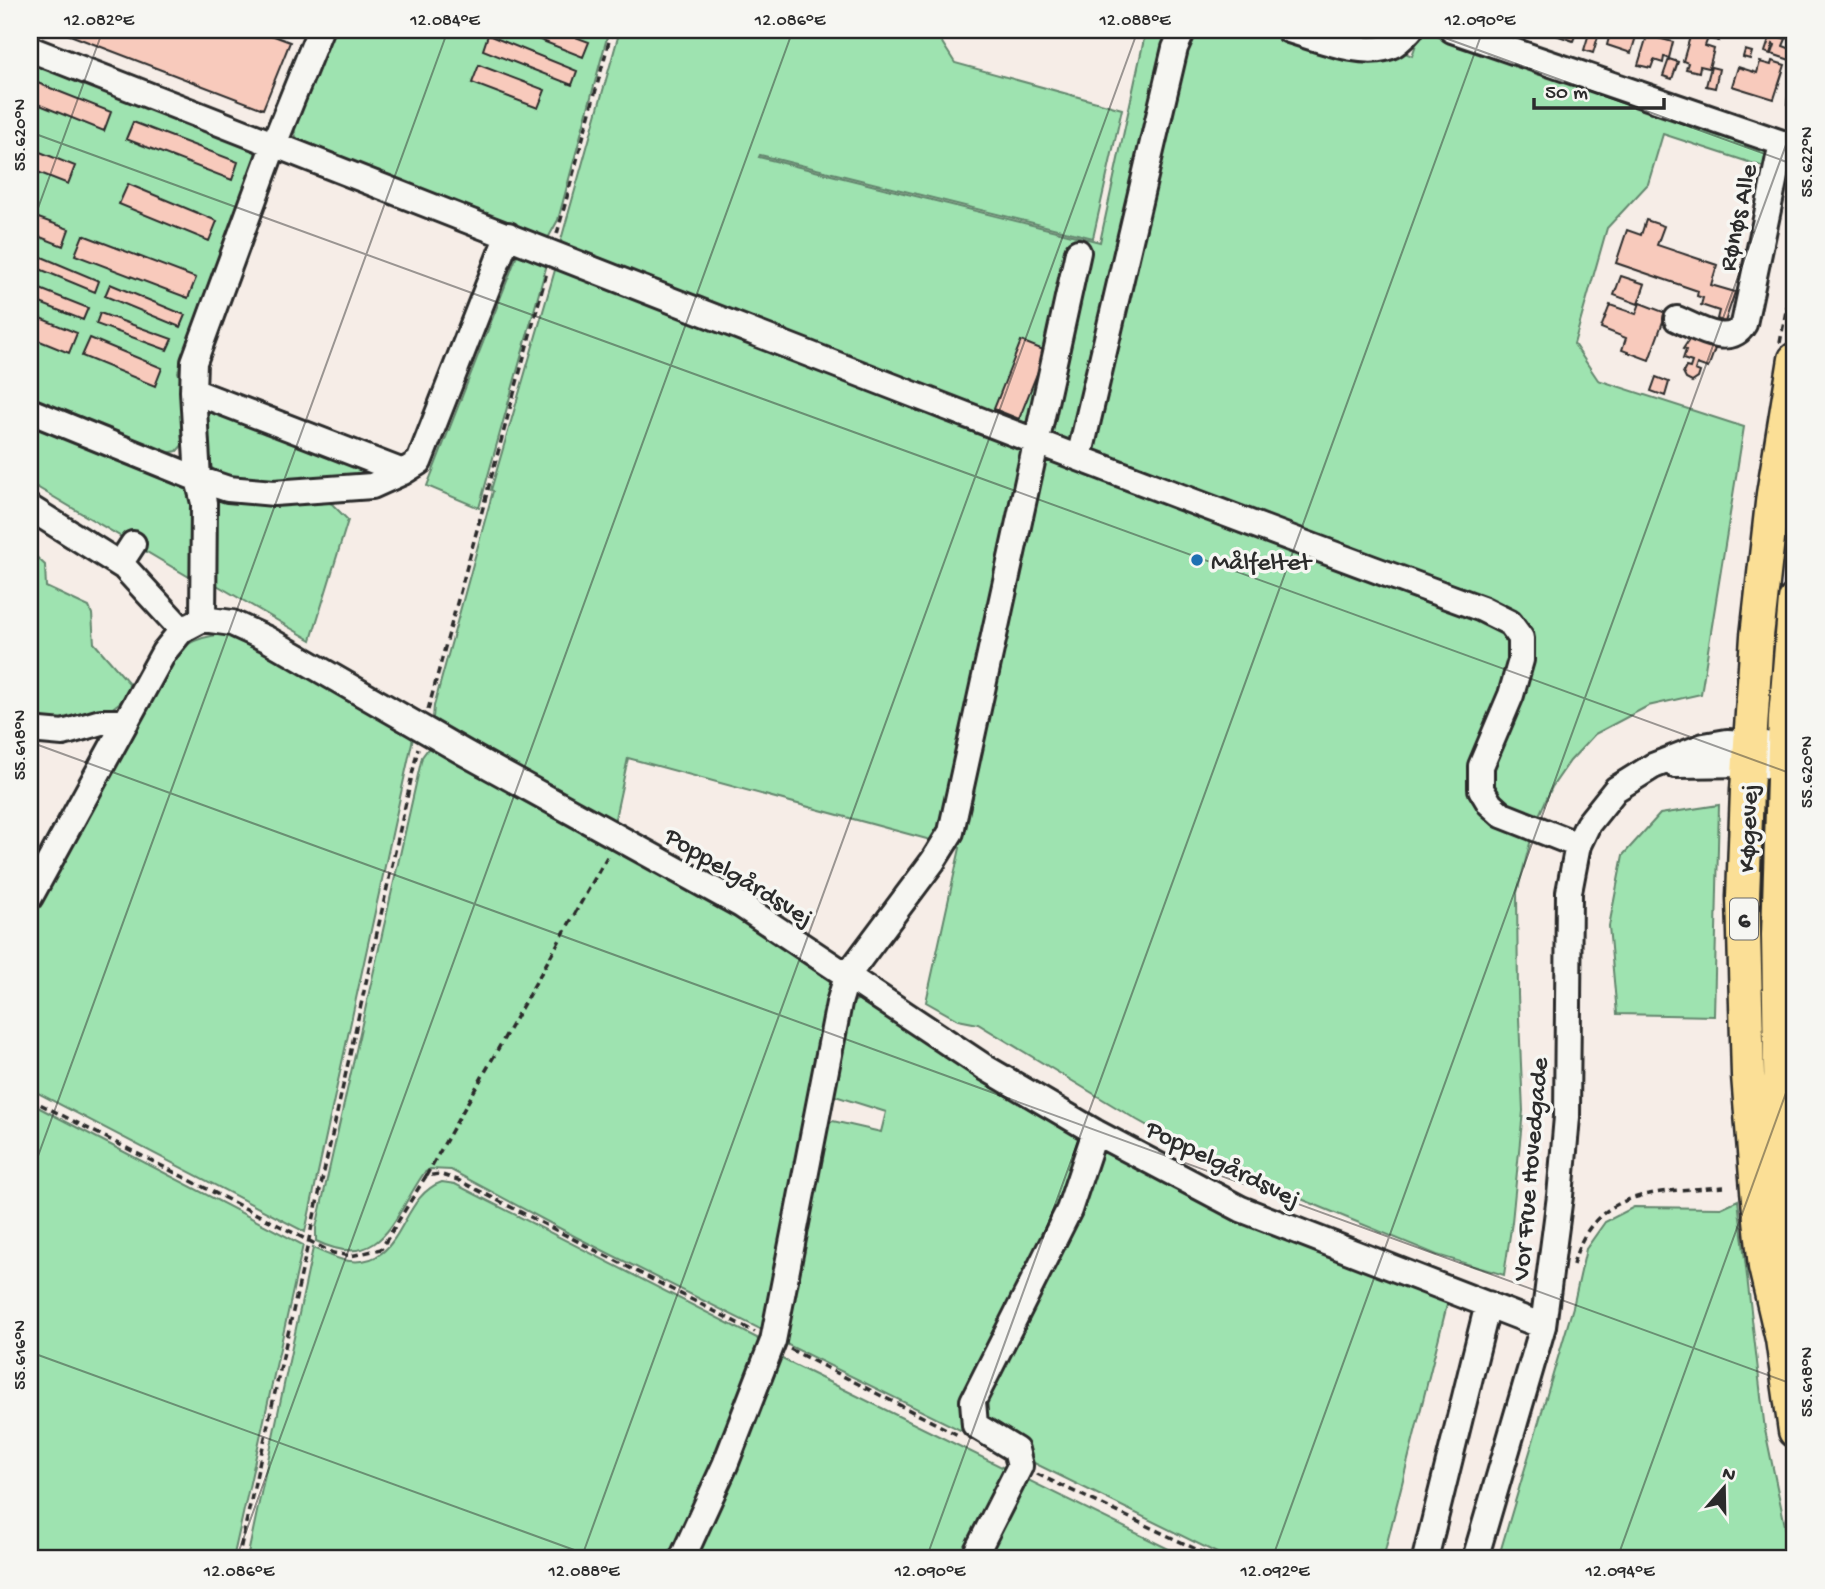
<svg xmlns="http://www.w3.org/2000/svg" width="1825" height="1589" font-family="'Gochi Hand',sans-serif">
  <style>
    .green { fill: #9ee3b0; stroke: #64876e; stroke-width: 2 }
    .building { fill: #f8cabc; stroke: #2b2b2b; stroke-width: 2 }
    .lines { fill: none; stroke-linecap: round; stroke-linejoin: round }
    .minor-casing { stroke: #2b2b2b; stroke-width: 30 }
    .major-casing { stroke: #2b2b2b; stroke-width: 37 }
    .path { stroke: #2b2b2b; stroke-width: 3.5; stroke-dasharray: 7 5; stroke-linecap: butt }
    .minor { stroke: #f6f6f2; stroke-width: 24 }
    .major { stroke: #fbdf96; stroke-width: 32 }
    .ticks { fill: none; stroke: #2b2b2b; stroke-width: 2; stroke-opacity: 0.45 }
    .poi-dot { fill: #1f6fb2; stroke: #f6f6f2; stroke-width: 2.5 }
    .labels { text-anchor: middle; stroke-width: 7; stroke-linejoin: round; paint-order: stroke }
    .shield { fill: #f6f6f2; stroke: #686867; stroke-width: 2 }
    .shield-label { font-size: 24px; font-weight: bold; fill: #2b2b2b }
    .street-label { font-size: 26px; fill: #2b2b2b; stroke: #f6f6f2 }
    .poi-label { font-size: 26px; fill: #2b2b2b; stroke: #f6f6f2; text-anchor: start }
    .neatline { fill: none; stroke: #2b2b2b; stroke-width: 2.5 }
    .ticks-label { font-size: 18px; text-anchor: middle; fill: #2b2b2b }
  </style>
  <rect width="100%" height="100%" fill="#f6ede7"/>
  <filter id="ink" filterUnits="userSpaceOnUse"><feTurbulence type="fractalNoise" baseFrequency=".0143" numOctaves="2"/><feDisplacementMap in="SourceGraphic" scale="14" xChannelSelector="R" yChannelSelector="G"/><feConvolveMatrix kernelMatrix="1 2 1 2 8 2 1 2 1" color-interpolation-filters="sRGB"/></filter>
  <g filter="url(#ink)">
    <path class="green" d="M331,30H609L558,220L547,240L301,143L296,137L293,125Z
      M620,30H934L955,63L1122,109L1093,238L760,155L759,157L1100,242L1146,30H1397L1386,38L1405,53L1412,56L1421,30L1768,143L1770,169L1663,134L1648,184L1607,228L1574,344L1598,380L1744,427L1701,694L1648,706L1595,734L1570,761L1552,787L1535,824L1517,893L1518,995L1523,1111L1512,1222L1504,1275L1437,1255L1216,1164L1137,1120L978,1024L958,1020L926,1002L960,848L628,758L614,823L433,718L434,706L493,491L491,490L562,246L561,240Z
      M30,58L254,148L258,162L257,168L180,366L178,372L186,395L185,442L177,451L167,453L30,399Z
      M521,245L549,257L479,508L427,486Z
      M206,406L374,468L370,475C330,479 234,497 207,463Z
      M30,415L190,486L197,548L196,581L30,483Z
      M214,496L319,498L332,504L348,520L311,640L215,584Z
      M30,551L45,565L46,587L89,607L92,614L94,643L129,683L128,696L101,717L79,727L30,724Z
      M223,634L252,638L410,732L413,738L305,1232L30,1089V916L163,669C182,645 192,638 223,634Z
      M430,746L770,931L825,969L830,980L831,1000L766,1326L760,1329L576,1237L451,1170L430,1169L424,1173C393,1218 382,1273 316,1241V1228L422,757Z
      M1719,805L1714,1016L1617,1014L1609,926L1623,855L1660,814Z
      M862,998L1080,1133L1075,1176L968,1434L788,1345L784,1340L827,1124L833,1121L881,1132L886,1112L835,1096L831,1087L850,1003Z
      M30,1103L303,1245L233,1559H30Z
      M1100,1146L1449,1297L1383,1559H1229L1032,1462L1021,1442L986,1420L983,1404Z
      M442,1182L455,1184L757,1338L761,1348L671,1559H247L313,1248C322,1252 333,1257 343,1260C405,1273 397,1197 442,1182Z
      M1738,1200L1765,1430L1792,1559H1498L1573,1307L1586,1249L1605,1222L1634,1207L1721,1208Z
      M774,1355L1189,1559H691Z"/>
    <path class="building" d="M57,30H258L290,42L263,109Z
      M515,30H557L589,42L583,57Z
      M1557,30H1585L1584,35L1575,36L1573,41L1556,35Z
      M1590,30H1600L1593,53L1584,50Z
      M1611,30H1638L1631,53L1607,45Z
      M1642,30H1661L1658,38L1673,42L1669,58L1664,57L1663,63L1654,60L1651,68L1638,65L1647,36L1641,34Z
      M1692,30H1722L1719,41L1708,38L1705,46L1714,49L1709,68L1700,66L1699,72L1686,69L1688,63L1683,61Z
      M1771,34L1786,39L1783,46L1794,50L1790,60L1772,54L1775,45L1773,44L1770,54L1765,52Z
      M488,35L577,71L572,85L483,50Z
      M1745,50L1752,52L1750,59L1743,57Z
      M1669,59L1678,62L1672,79L1663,76Z
      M1772,61L1785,65L1774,99L1732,86L1738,67L1757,73L1760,62L1771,65Z
      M479,65L545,90L538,108L472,83Z
      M1711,67L1719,69L1715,88L1706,86Z
      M1791,74L1795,75V106L1787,104Z
      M30,80L111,112L104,131L30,101Z
      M133,122L238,162L232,180L126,139Z
      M30,148L75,166L68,184L30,169Z
      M128,184L217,221L209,241L119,204Z
      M30,215L69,229L63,246L30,233Z
      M1646,220L1664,226L1657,245L1717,265L1711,285L1735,292L1725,322L1717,319L1719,311L1701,305L1703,298L1697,296L1698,291L1616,263L1627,230L1641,235Z
      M83,235L196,278L188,298L75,255Z
      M30,252L99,281L95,292L30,265Z
      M1621,276L1645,284L1638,304L1614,295Z
      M110,284L185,315L180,327L105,296Z
      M30,285L88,308L83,320L30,299Z
      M1640,303L1666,313L1649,360L1622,350L1626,338L1601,328L1610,305L1636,314Z
      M100,313L172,339L167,350L96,324Z
      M30,314L77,333L69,353L30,337Z
      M1691,337L1716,346L1708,368L1697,364L1695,370L1700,372L1698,378L1692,382L1686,379L1683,373L1686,367L1690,368L1692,362L1683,359L1686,350L1683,349Z
      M90,338L162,368L155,386L82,356Z
      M1021,341L1046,351L1019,419L994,409Z
      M1656,377L1669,382L1665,396L1651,391Z"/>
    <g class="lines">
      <defs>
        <path id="minor" d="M1289,30C1316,38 1367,59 1393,45C1400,41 1405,35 1410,30
          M1452,30L1782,143L1744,324C1730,349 1696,327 1677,319
          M30,49C513,237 995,431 1482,609L1510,623L1521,638V660L1511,695L1481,766V789L1490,804L1502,815L1578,845
          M193,391L403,472L419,462L508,235
          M30,411L198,479L228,489L274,493L372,486L403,472
          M1079,458L1175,48L1183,30
          M30,508L124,567L182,630
          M120,564L133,544
          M203,619L204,503L198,479L193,391L194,362L274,144L320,30
          M30,730L63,733L101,722H126
          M1675,765L1748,764L1795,768
          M30,897L164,652L182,630L203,619L232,623L267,639L465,753L741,905L986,1068L1095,1132L1241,1209L1543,1326
          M682,1559L725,1465L773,1341L839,1003L847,976L933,861L951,832L1078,252
          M973,1559L1020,1466L1016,1450L975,1425L973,1401L1069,1210L1095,1132
          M1425,1559L1488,1304
          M1475,1559L1543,1326L1560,1196L1567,1117L1569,892L1578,845L1588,824L1616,789L1653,766L1704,746L1727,742L1795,746"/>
        <path id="major" d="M1795,359L1773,494L1757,636L1747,790L1743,897L1748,1075L1757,1190L1765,1267L1782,1339L1795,1431
          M1784,1306L1787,1267L1782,1188L1778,935L1785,717L1795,600"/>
      </defs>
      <use href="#minor" class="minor-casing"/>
      <use href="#major" class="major-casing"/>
      <path class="path" d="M557,234L612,30
        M1780,343L1795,263
        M428,710L547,272
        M30,1099L333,1253L351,1256L381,1249L426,1176L439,1174L458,1180L755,1332
        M426,1176L608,855
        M1573,1265C1593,1187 1658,1192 1724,1187
        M790,1349L958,1435
        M1037,1474L1217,1559
        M238,1559L418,748"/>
      <use href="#minor" class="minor"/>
      <use href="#major" class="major"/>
    </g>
  </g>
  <path class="ticks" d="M1423,30L1795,165M30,132L1795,775M30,230L103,30M30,742L1795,1385M30,1178L448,30M30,1352L599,1559M236,1559L793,30M581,1559L1138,30M926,1559L1483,30M1272,1559L1795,120M1617,1559L1795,1068"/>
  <circle class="poi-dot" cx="1197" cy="560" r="7"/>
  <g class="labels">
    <rect class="shield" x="1730" y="898.5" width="28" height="41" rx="5"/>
    <g class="shield-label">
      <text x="1744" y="927">6</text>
    </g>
    <g class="street-label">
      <text transform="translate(1736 217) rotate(-78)" y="9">Rønøs Alle</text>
      <text transform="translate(1746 828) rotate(-88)" y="9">Køgevej</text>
      <text transform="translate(740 875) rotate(31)" y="9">Poppelgårdsvej</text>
      <text transform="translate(1224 1162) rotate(26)" y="9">Poppelgårdsvej</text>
      <text transform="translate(1528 1169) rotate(-85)" y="9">Vor Frue Hovedgade</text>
    </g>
    <g class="poi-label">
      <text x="1211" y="569">Målfeltet</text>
    </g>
  </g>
  <rect width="1825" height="1589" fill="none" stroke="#f6f6f2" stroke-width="77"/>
  <g transform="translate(1724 1488) rotate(20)" stroke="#f6f6f2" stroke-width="5" paint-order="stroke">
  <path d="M0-5L12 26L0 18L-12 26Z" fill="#2b2b2b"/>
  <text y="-10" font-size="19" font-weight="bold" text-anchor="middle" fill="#2b2b2b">N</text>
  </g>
  <path d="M1534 98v10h130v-10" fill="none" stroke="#2b2b2b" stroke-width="3.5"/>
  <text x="1545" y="98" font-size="21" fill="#2b2b2b" stroke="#f6f6f2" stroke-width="5" paint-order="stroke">50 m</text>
  <rect x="38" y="38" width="1748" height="1512" class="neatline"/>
  <g class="ticks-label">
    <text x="99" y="25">12.082°E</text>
    <text x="445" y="25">12.084°E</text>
    <text x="790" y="25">12.086°E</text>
    <text x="1135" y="25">12.088°E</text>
    <text x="1480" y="25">12.090°E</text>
    <text transform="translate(19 135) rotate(-90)" y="6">55.620°N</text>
    <text transform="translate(1806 162) rotate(-90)" y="6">55.622°N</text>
    <text transform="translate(19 745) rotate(-90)" y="6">55.618°N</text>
    <text transform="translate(1806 772) rotate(-90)" y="6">55.620°N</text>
    <text transform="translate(19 1355) rotate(-90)" y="6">55.616°N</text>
    <text transform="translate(1806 1382) rotate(-90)" y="6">55.618°N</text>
    <text x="239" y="1576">12.086°E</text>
    <text x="584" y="1576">12.088°E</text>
    <text x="930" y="1576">12.090°E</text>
    <text x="1275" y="1576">12.092°E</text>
    <text x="1620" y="1576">12.094°E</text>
  </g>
</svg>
